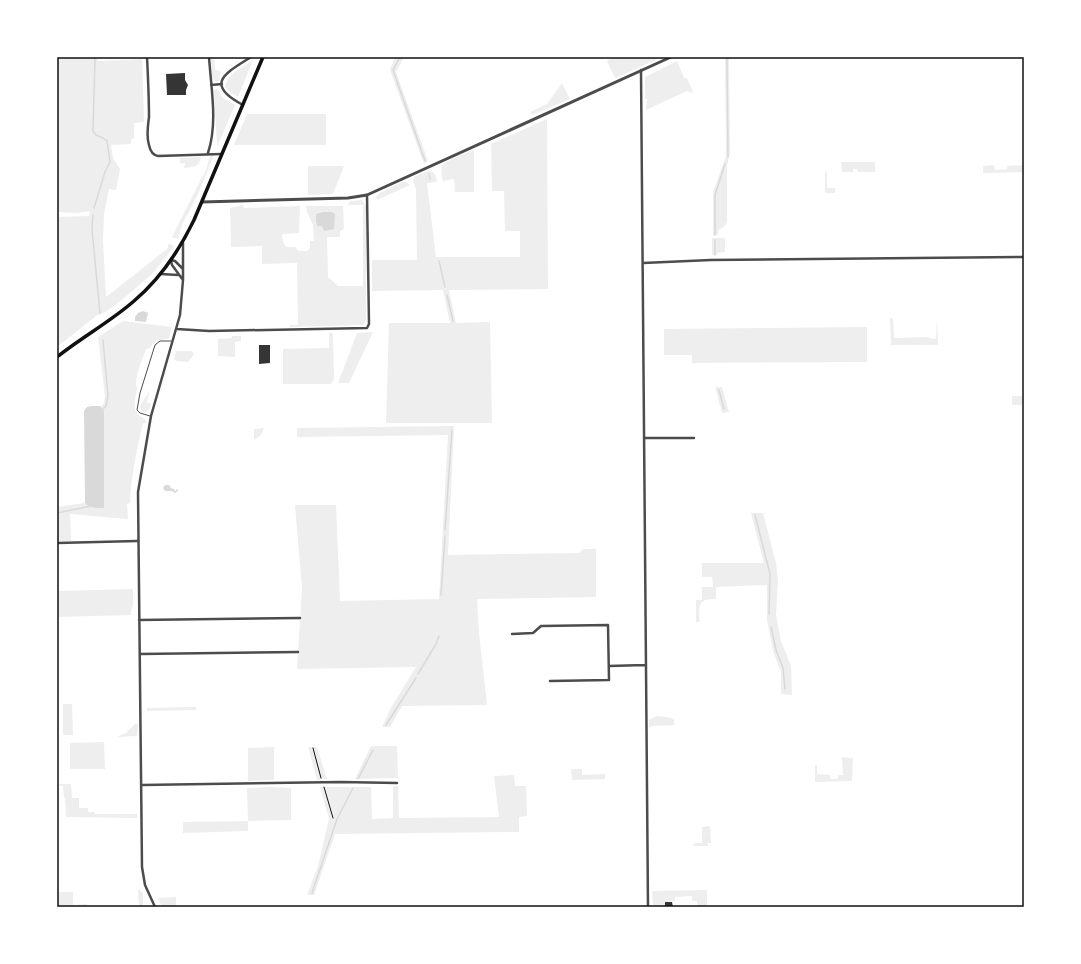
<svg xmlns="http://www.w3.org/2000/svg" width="1081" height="964" font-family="'Roboto Serif',serif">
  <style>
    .green { fill: #eee }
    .water { fill: #d9d9d9 }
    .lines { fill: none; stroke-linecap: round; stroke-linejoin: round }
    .stream { stroke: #d9d9d9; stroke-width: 1.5 }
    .building { fill: #353535 }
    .path { stroke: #111; stroke-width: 1 }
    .service { stroke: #4c4c4c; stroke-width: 1 }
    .minor { stroke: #4c4c4c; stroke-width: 2.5 }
    .tertiary { stroke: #4c4c4c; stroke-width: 3 }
    .secondary { stroke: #111; stroke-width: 3.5 }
    .neatline { fill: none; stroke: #111; stroke-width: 1.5 }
  </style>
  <rect width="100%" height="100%" fill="#fff"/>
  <path class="green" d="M57,57H98V61L142,59L144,122L134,123V138L131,139V144L111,145L113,158L120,169L116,190L109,189L104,215L103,240L106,297L167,249L169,243L174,246L167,256L152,274L123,299L107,311L96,316L57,347V217L89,216L90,211L76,213L57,212Z
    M211,57H214L215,70L221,71L219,81L216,82L212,78Z
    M395,57H404L396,72L428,161L424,164L390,70Z
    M613,57H662L616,78L614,76L607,61Z
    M725,57H729L730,152L727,166V222L724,227L718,230V235H713V192L726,156Z
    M253,60L238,97L229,91L225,87C228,73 242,68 253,60Z
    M677,61L684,78H687L693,93L687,91L646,110L647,99H645V77Z
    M562,83L570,99L532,115L530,112L547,104Z
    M217,89L223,98L235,105L217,147L214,90Z
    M247,114H326V145H234Z
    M547,119L548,289L449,290L456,323L490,322L492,423H386L389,323H450L443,290L372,291V260H417L416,189L413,181L414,177C425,172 435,165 437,182L427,183L436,257H520V231H505L504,191H492L491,144Z
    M474,150V192H455L454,179L443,181C442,177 441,171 442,167C443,161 467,153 474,150Z
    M212,155L213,157L199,192L182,225L178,239L172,237L202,177C207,173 207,163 210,157Z
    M201,157C200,167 193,167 184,168L185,163H180V158Z
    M841,162H875V172H858L857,169H853V172H842Z
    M994,165L995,170L1007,169V166L1024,165V172L983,173V166Z
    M308,166H344L333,194L308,195Z
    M825,172H827V188H835V193H825Z
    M402,182H406L410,185L377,200L376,197L380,193Z
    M362,200L366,206V319L364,325L290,327V325H298L297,263L262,264V246L231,247L230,208L243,205L244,208L300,206L299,233L282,234L283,242L286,247H296L297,250L300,251H307L310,248V241H314L313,225L307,212L306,206H343L344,229L340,231V237H327L328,277L338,286H363V205H348L350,201Z
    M712,238H725V252L717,253V255H712Z
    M890,318H893L894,338L929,337V338L936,339L937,318L938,345H891Z
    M123,321L172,327L169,338C161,341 155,339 150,348L146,349C143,358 133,380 137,388C135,402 130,412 145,419L147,423H143C137,449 131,476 130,503L127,504L128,519L70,514L71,541H57V507L85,503C91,508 97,507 104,506V411L100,406L103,405L105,397L98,337Z
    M867,327V362L692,363V355H664V329Z
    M373,332L349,383H338L357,333Z
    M329,333H333L334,380L331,384H283V349L329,348Z
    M232,336H241V341L235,342V357L218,356V339L232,338Z
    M176,351H192L194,354L188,362L177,361L174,359Z
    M715,387H722L729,412L722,413Z
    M150,390L147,402L151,404L149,410L144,413L141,410L140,406Z
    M1012,396H1024V405H1012Z
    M454,426L448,555L579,553L583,549H596V597L477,599L479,633L487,705L402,706L390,727H382L392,706L416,667L297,669L302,589L295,505H336L340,601L439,599L448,435L297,437V428Z
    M264,428L261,435L254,440V429Z
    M751,513H763L776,563L778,581L776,615L781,641L791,666L792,695L781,694V672L773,651L767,620V585L716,587V599C713,599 708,599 705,600C697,603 699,615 700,622H696V600H702V587H713L712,577H702V563H764Z
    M133,589V606L131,610V615L57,617V591Z
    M63,704H72L73,735H63Z
    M196,707V710L147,711V708Z
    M657,716L667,717L674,719V725L654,726L649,727V720Z
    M136,723L138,725L137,736L116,737L126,733Z
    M104,742L105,769H70V743Z
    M371,746H397L398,778L355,779Z
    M274,747V780L248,781V748Z
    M308,747H317L326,777L329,779L317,780Z
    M842,757L853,758L852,781L815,782V765H817V774L830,775V779H838V775H843Z
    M571,769H582V775L605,774V779L572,780Z
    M514,775L515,786H526L527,816L519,817V832L335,834L314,895H307L318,866L329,819L320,787H371L372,819L393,818V786H398L399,818L499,817L494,776Z
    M57,784H71L72,798H79V808H88V812H95V814H137V818L66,817L65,798H64L63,786H57Z
    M269,787L291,788V820L248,821V831L183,833V822L248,821L247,788Z
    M710,826L711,843H708V846H692L695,843H702V827Z
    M138,890H140L143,894V907H139Z
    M707,890V907H698L697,901H692V896L675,897V901L665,902V907H653L652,891Z
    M57,892H73V905L87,904V907H57Z
    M176,897V907H162L158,898Z"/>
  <path class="water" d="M323,212H332L335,214L334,229L324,231L322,226H319L318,227L316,222V214Z
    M143,311L148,313L146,322L135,321V317L138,313Z
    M92,406H100L104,411V508C97,508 90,508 85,503L84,411L87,407Z
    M165,485H169L171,488L174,489L175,491L178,489V491L175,493L172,491H165L163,488Z"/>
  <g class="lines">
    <path class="stream" d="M400,57L393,70L425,161
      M727,57L728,157
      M429,174L430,179
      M94,208L105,172L110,162L107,141L103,138L96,135L93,131L95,57
      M93,215L92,229L100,313
      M715,235V195L725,164
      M715,255V240
      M439,261L445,287
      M447,295L453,321
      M719,390L724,409
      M103,409L106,406L108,396L103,340
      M57,513L91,506
      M755,515L770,574L769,614
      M445,530L452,430
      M441,595L445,536
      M771,627L776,650L783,668L785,689
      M418,674L436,644L439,636
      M386,725L416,678
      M358,779L373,750
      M312,893L337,819L353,788"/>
  </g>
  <path class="building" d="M185,73V80L188,85L186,90V95H167L166,74Z
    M259,345H270V363L259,364Z
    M665,902H672L673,907H665Z"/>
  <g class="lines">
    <path class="path" d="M313,748L321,778
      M324,787L333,818"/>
    <path class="service" d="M150,416L140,413L137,410L140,393L155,345L160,341H171"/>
    <path class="minor" d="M147,57C148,77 149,97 149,117C148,125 146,136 149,145C150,150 152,155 158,156L222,154
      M641,70L648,907
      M211,85L222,84
      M243,105C203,84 226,73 251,57
      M208,153C218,123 211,88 209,57
      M171,260L175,261L183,269
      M171,261L172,265L183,280
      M643,263L711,260L1024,257
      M161,274L178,275
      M177,329L209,331L367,328L369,324L367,195
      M644,438H694
      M57,543L137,541
      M139,620L300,618
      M512,634L533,633L541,626L608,625L609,680L550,681
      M140,654L298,652
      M609,666L645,665
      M142,785L341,782L397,783
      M155,907L145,885L142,867L138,492L151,416L180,315L183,280V243"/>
    <path class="tertiary" d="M202,202L348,198L367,195L671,57"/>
    <path class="secondary" d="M57,357C82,337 110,322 134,301C160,279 179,251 194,220L263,57"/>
  </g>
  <rect width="1081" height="964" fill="none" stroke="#ffffff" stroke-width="116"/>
  <rect x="58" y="58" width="965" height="848" class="neatline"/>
</svg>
